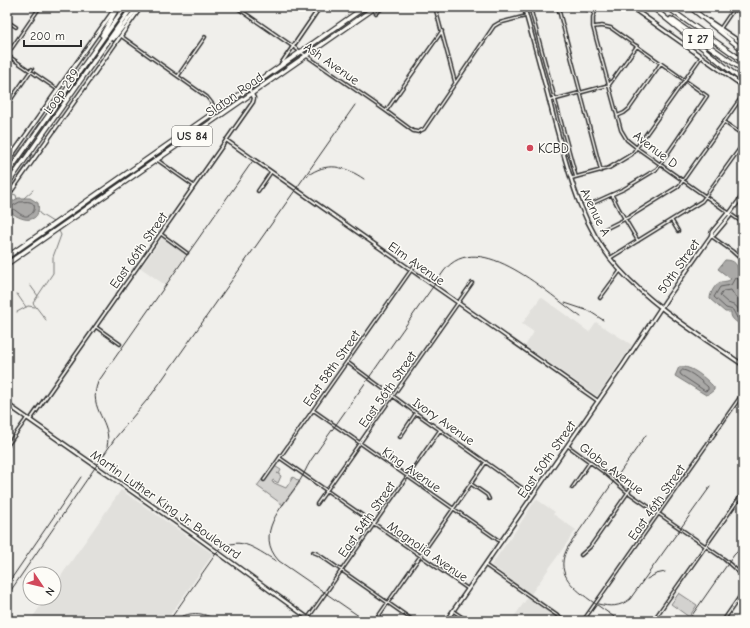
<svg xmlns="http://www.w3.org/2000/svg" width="750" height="628" font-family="'Comic Neue',sans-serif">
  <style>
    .built { fill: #e1e0dc }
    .green { fill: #d3d2cf; stroke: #7f7e7d }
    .water { fill: #aaa9a7; stroke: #777775 }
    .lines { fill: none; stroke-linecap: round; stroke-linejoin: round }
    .shore { stroke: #5e5d5d; stroke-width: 1 }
    .stream { stroke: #777775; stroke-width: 1 }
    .minor-casing { stroke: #2b2b2b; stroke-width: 4.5 }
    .tertiary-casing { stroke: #2b2b2b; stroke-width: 5 }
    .secondary-casing { stroke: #2b2b2b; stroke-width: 5.5 }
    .trunk-casing { stroke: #2b2b2b; stroke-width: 6 }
    .motorway-casing { stroke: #2b2b2b; stroke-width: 6 }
    .minor { stroke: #fdfcf7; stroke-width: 1.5 }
    .tertiary { stroke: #fdfcf7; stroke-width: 2 }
    .secondary { stroke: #fdfcf7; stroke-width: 2.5 }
    .trunk { stroke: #fdfcf7; stroke-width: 3.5 }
    .motorway { stroke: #fdfcf7; stroke-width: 3.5 }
    .rail { stroke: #2b2b2b; stroke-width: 1 }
    .poi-dot { fill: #d1495b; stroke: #fdfcf7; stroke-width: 1.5 }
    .labels { text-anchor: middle; stroke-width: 3; stroke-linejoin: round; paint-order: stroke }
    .shield { fill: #fdfcf7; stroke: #6a6a68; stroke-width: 1 }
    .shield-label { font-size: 12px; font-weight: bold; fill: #2b2b2b }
    .street-label { font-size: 13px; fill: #2b2b2b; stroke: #fdfcf7 }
    .poi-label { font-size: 13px; fill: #2b2b2b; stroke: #fdfcf7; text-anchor: start }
  </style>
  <rect width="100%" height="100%" fill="#f0efeb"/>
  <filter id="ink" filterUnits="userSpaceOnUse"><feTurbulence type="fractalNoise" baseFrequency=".025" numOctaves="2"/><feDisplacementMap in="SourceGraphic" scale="8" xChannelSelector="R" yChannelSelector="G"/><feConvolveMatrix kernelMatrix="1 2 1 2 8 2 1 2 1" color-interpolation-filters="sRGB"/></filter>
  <g filter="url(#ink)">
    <path class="built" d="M162,238L186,255L165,285L141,268Z
      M541,297L589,332L596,322L632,345L597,396L525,346L534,332L522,324Z
      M121,490L213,554L166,621H30L46,598H54V586Z
      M536,499L555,512L553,514L576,530L531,594L491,565L514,533Z
      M528,597L553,615L549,621H511Z"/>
    <path class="green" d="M273,465L281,470L279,474L277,473L281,476L278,483L273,480L272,482L286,488L293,477L300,482L283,505L257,486Z
      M679,593L697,605L689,617L671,604Z"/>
    <path class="water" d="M18,198H30L38,203C42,227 17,221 7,208L10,203Z
      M725,260C736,260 736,265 740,272L739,274L743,277V286L741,290L743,294V327C738,322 730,320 731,312H725L710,299C710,293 715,284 721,282C725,281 727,282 731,279L718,269Z
      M679,367C692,365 706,379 714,387V390L709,394L706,395L675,376Z"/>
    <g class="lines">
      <path class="shore" d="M20,202C23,202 27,201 30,202C38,204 34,215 27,216C22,217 17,211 13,209V206Z
        M743,280L735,278L731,285L720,287L714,297L726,308L733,310L737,318L743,322
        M743,300L736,298L731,290L723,291L720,296L728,303L736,306L743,316
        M683,370C692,372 701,381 708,387V390L705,391L681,375L680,373Z"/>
      <path class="stream" d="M7,163L9,165L7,168
        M9,165L22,147
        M7,180L28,150
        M9,190L33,155
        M12,194L16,195L17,199
        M24,198L33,190
        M38,211L40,214L53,222
        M30,285L38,296
        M17,294L26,307
        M17,312L28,306L35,307
        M46,320L33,303L53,273V257L61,235L59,231"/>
      <defs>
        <path id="minor" d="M236,7L386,111L413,131L418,132L424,129L494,26L499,23L526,16
          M435,7L455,82
          M530,7L576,177
          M558,7L601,171
          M580,7L594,12
          M597,7L593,17V27L621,130L627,140L637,148L743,223
          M732,7L743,14
          M373,9L376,13L384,7
          M7,21L16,27
          M720,29L735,7
          M121,36L207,97L217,110
          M7,55L58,90
          M7,55L40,7
          M178,76L205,37
          M7,94L12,98
          M549,101L609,85L637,46
          M7,105L32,69
          M386,111L442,31
          M617,116L624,113L629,109L661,63
          M724,122L743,135
          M153,157L194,186
          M572,178L609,168L632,154L701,57
          M258,191L271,172
          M612,195L619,209L638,241
          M591,204L624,189L657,169L707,96L611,28L602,26L593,27
          M672,221L678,231
          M605,229L629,217L679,186L743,95
          M161,234L187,253
          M711,236L732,251L743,261
          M610,258L702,201L743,144
          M600,298L620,271
          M96,327L120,344
          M347,362L416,413L532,495
          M313,410L501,542
          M400,437L416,413
          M7,446L27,418
          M568,446L605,473L626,491L724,559L743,576
          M280,458L468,589
          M264,480L414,266
          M471,484L487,495L489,499
          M572,488L590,462
          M317,504L472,283
          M313,552L318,554L414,621
          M581,555L590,547L631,488
          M485,565L565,621
          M453,611L468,621
          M308,618L440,430
          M375,621L486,462
          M583,621L743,393
          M653,621L743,493
          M723,621L743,592"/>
        <path id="tertiary" d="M281,64L320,7
          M226,140L598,401
          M30,420L253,102L254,98L249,89"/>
        <path id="secondary" d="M524,7C534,43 544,79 553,115C568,170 580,226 619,269C654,308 700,335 743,365
          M631,7L743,86
          M709,21L743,44
          M7,162L116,7
          M7,197L141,7
          M711,236L714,235L730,216V213L743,195
          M7,404L194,535L312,621
          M446,621L623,365L666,300L711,236L712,232L727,214L730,213"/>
        <path id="trunk" d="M7,257L365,7
          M7,264L376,7"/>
        <path id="motorway" d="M652,7L743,81
          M667,7L743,61
          M691,8L743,50
          M671,19L743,70
          M102,35L118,7
          M113,39L138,7
          M7,174L125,7
          M7,185L132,7"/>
      </defs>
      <use href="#minor" class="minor-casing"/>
      <use href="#tertiary" class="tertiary-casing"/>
      <use href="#secondary" class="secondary-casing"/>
      <use href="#trunk" class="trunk-casing"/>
      <use href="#motorway" class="motorway-casing"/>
      <use href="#minor" class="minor"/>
      <use href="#tertiary" class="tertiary"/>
      <use href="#secondary" class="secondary"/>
      <use href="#trunk" class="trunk"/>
      <use href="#motorway" class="motorway"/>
      <path class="rail" d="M307,176C327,161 345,166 364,179
        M565,303L589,311L603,320
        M107,447C113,420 87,411 98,382L252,162
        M647,579L656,574L665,572
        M7,585L81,477
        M7,596L116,437L152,394L355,105
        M598,604C610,607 620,607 630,599L710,487
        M25,621L27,618
        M169,621L215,555C236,531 255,549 276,561
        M174,621C188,611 203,611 217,621
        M366,621L279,561C254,534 282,507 297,485C303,477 306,468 311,460L444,271C479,226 550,296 581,317
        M620,621C610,614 600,607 590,600C571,586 554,572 568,547L646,435
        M688,621L734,555L743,546"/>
    </g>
  </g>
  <circle class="poi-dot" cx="530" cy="148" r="4"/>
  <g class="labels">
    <g class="shield">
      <rect x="683" y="29" width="30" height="20" rx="3"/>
      <rect x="172" y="126" width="40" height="20" rx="3"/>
    </g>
    <g class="shield-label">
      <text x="698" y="43">I 27</text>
      <text x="192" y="140">US 84</text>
    </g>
    <g class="street-label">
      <text transform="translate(332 63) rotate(35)" y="5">Ash Avenue</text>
      <text transform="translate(61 91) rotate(-55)" y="5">Loop 289</text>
      <text transform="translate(234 94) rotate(-35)" y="5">Slaton Road</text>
      <text transform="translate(656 149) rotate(37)" y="5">Avenue D</text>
      <text transform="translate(596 212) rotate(64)" y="5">Avenue A</text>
      <text transform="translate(138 250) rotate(-55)" y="5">East 66th Street</text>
      <text transform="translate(417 263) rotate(35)" y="5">Elm Avenue</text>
      <text transform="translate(678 266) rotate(-55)" y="5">50th Street</text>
      <text transform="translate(331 368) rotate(-55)" y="5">East 58th Street</text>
      <text transform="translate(387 389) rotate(-55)" y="5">East 56th Street</text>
      <text transform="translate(444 421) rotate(35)" y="5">Ivory Avenue</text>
      <text transform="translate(546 459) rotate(-55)" y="5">East 50th Street</text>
      <text transform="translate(612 468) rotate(37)" y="5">Globe Avenue</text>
      <text transform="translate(412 469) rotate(35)" y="5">King Avenue</text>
      <text transform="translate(656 502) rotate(-55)" y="5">East 46th Street</text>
      <text transform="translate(166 504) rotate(35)" y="5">Martin Luther King Jr. Boulevard</text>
      <text transform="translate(366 519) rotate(-55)" y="5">East 54th Street</text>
      <text transform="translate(428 551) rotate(35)" y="5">Magnolia Avenue</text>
    </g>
    <g class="poi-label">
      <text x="538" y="153">KCBD</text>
    </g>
  </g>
  <rect width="750" height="628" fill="none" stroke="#fdfcf7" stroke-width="24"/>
  <rect x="12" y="12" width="726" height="604" fill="none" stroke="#2b2b2b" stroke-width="1.5" filter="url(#ink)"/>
  <g transform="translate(42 586) rotate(125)"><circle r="19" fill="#fdfcf7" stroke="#a9a8a5"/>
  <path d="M0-3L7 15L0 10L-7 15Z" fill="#d1495b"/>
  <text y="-6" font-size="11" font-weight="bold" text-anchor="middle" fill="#2b2b2b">N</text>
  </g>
  <path d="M24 40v6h57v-6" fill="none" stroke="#2b2b2b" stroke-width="2"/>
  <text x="30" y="40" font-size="12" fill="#2b2b2b" stroke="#fdfcf7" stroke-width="3" paint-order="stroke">200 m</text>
</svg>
